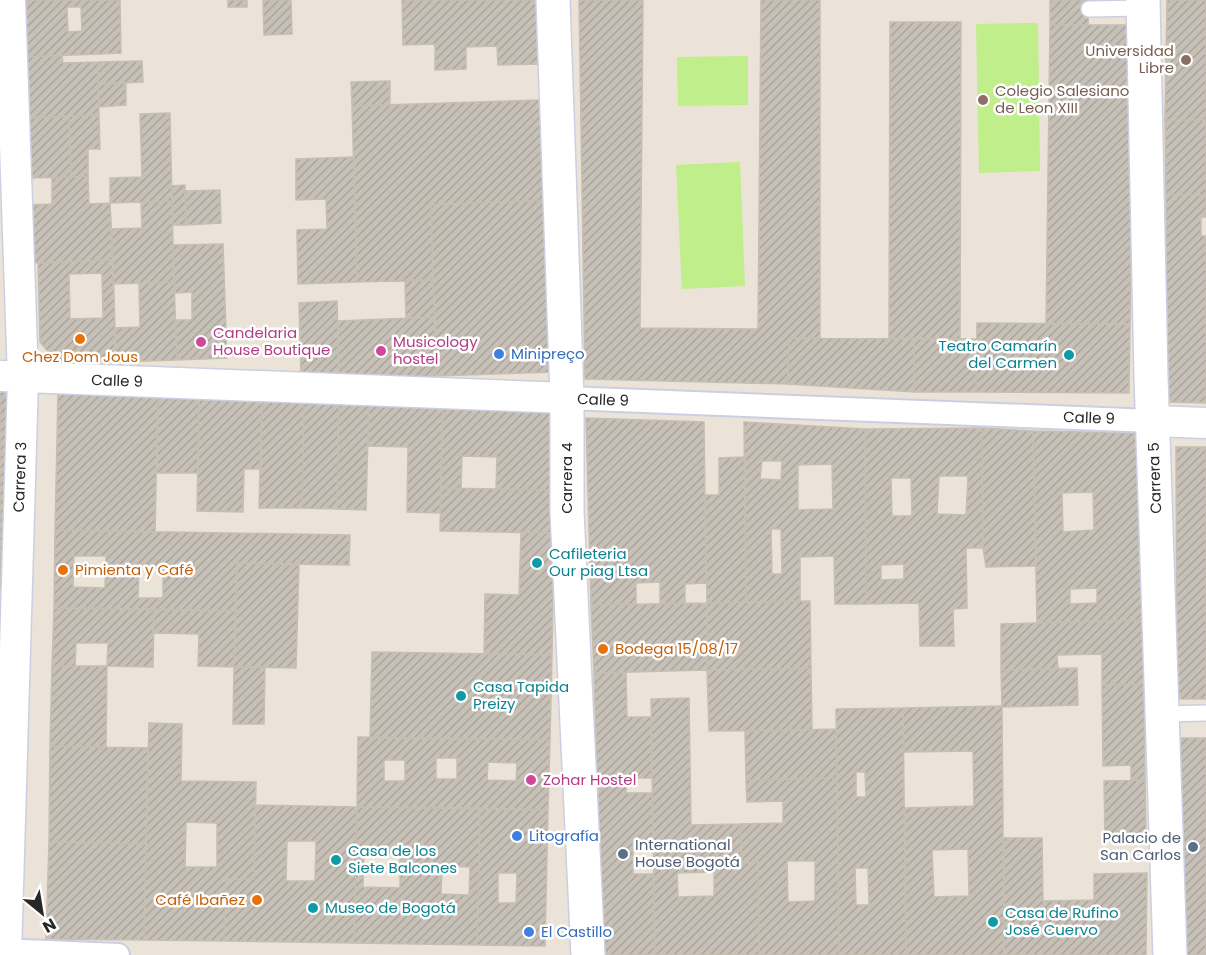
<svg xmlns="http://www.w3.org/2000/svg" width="1206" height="955" font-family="Poppins,sans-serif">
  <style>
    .pitch { fill: #bfee8a }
    .building { fill: url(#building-hatch); stroke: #c6bfb1; stroke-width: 1.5; fill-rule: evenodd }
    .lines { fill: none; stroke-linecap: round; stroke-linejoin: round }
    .service-casing { stroke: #cccfe1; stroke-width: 18 }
    .pedestrian-casing { stroke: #cccfe1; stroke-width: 26 }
    .minor-casing { stroke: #cccfe1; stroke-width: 33 }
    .tertiary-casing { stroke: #cccfe1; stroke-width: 36 }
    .service { stroke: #fff; stroke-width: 15 }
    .pedestrian { stroke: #fff; stroke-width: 22 }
    .minor { stroke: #fff; stroke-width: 30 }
    .tertiary { stroke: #fff; stroke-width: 33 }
    .education-dot { fill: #8d6e63; stroke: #fff; stroke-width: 2 }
    .food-dot { fill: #e8710a; stroke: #fff; stroke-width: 2 }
    .hotel-dot { fill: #d1479c; stroke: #fff; stroke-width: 2 }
    .shop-dot { fill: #3f7fe0; stroke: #fff; stroke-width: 2 }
    .culture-dot { fill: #0f9aa8; stroke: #fff; stroke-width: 2 }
    .service-dot { fill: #5c6f8a; stroke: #fff; stroke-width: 2 }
    .labels { text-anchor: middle; stroke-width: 5; stroke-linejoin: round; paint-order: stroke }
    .education-label { font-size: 15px; fill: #785e54; stroke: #fff; text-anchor: end }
    .hotel-label { font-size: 15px; fill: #b23c85; stroke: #fff; text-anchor: start }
    .culture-label { font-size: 15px; fill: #0d838f; stroke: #fff; text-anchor: start }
    .shop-label { font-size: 15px; fill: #366cbe; stroke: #fff; text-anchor: start }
    .food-label { font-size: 15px; fill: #c56008; stroke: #fff; text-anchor: start }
    .street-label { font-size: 15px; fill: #272727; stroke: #fff }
    .service-label { font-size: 15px; fill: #4e5e75; stroke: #fff; text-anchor: end }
  </style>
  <defs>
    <pattern id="building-hatch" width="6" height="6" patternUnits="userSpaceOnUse" patternTransform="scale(1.5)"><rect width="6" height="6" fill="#c6c0b7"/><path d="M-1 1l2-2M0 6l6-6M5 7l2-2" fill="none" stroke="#aaa59d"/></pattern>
  </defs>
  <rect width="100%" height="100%" fill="#ebe3d7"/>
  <path class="pitch" d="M1038,23L1040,171L979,173L976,24Z
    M748,56V105L678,106L677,57Z
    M740,162L745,286L682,289L676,165Z"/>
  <path class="building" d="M25,0H120L121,53L27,57ZM67,7H81L82,31L68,32Z
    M228,0H247V7H228Z
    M263,0H291L292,34L264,35Z
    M402,0H538L540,64L498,65L497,46L466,47V69L435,70V44L403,45Z
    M579,0H643L640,328L758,329L761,0H820V338H789L788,384L585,379Z
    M1050,0H1089L1088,25H1050Z
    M1167,0H1206V120H1165Z
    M890,22H961L960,339L889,338Z
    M1050,25H1134L1130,324H1046Z
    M62,55L63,63L98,62L99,115L28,118L27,57Z
    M142,61L143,82L98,84V62Z
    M390,81V105L352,106L351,82Z
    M126,83V105L99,107L98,84Z
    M541,100L547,200L431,205L433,280L357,282L352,106Z
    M170,113L172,201L110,203V178L142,177L140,114Z
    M99,115L100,149H88V176L71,177L69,116Z
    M69,116L71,177L30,178L28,118Z
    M1165,120H1206V195H1166Z
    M354,157L357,282L298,284L297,230L327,229L326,199L296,200V159Z
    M88,176L89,204L110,203L113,260L33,263L31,205L52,204V178Z
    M185,185L186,225H173L172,186Z
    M220,190L221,223L186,225L185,191Z
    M1166,195H1206V217H1201V236H1206V403L1167,402Z
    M547,200L552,372L436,376L431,205Z
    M172,201L174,282L113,284L111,229L142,228L141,202Z
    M223,244L227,358L177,360L175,320H192V292L175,293L173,245Z
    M113,260L116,362L55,360L40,342L38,263ZM102,273L103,318L70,319L69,274Z
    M405,280H433L435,317L406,318Z
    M174,282L177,360L116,362L114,328L140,327L139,283Z
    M337,301L339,379L301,380L299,303Z
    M435,317L436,376L339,379L338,321Z
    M977,323L1130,324L1129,393L976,392Z
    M789,338L914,339V392L788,384Z
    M914,339H977L976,392H914Z
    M0,378L9,379L7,456L0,455Z
    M58,393L158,394L155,532L55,530Z
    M158,394L199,395L198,473H157Z
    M199,395L262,396L261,469H244L243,512L197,511Z
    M262,396H304L302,508H259Z
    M304,396L339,397L337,509L302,508Z
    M339,397H369L366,510L337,509Z
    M369,397L443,399L440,513L407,512L408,447L368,446Z
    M443,399L557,401L555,490L496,489L497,457L462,456L461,489L441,488Z
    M586,418L704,422L706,583L685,584V603L660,604V582L636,583V604L591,605Z
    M744,422L865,429L866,604H835L834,556L800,557V601L746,602ZM762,461H782L781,480L760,479ZM832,464L833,509L798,510V465ZM771,529H781L782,574H772Z
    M982,428L983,548H966L967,608L953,609L954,646H920L919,603L866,604L865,429ZM939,476H968L966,515L937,514ZM891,478H911L912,516H892ZM904,564V579L881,580V565Z
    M982,428L1033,431L1036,566L986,567L983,548Z
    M1033,431L1138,433L1143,620L1037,623ZM1093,492L1094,530L1063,532L1062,493ZM1097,588V603L1070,604V589Z
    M1176,447H1206V699H1177Z
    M0,455L7,456L4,517H0Z
    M745,457L746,602L707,603L705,495H719V458Z
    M441,488L555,490L554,533L440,531Z
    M0,517H4L1,589H0Z
    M55,530L350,535L349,565L237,563L236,611L54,608ZM74,556H106L105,588L73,587ZM139,568H163V598H138Z
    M521,532L554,533L552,655L484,654L485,594L519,595Z
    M237,563L299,565L296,668L234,667Z
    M810,601L811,668L707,670V603Z
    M707,603V670L594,673L591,605Z
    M54,608L154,609L153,667L107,666L108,643H76L75,666H52Z
    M154,609L236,611L234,667L198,666L199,634L153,633Z
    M1143,620L1144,684L1102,685V654L1057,655L1058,669L1001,670V624Z
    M372,652L552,655L550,740L370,738Z
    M52,666H107L106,747L50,746Z
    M234,667H265L264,724H233Z
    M811,668L812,730L709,731L707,670Z
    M1077,668L1078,705L1002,707L1001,670Z
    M594,673H626L627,717H651L652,778H626V793H652L653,842H633V874H653L655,955H602Z
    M1144,684L1145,780H1131V765L1103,766L1102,685Z
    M689,698L691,825L740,824L742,863L758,862L759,955H655L651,699ZM714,872V896L678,897L677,873Z
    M1002,706L1004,955H906L905,808L974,806L973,751L904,752L903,708ZM968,849L969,896L934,897L932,850Z
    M903,708L906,955H839L836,709ZM856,772H865L866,797H856ZM855,868H868L869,905H856Z
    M149,723L182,724L181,781L256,782L254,879H226L224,941L144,940ZM186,822L217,823V867H185Z
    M836,729L837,778L746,780L745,731Z
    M358,737L550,740L548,810L357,807ZM436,758H457V779H436ZM384,760H405V781H384ZM488,762L517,763L516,781L487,780Z
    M1180,738H1206V955H1180Z
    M50,746L148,748L146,844L49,842Z
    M837,778L839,955H759L758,862L742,863L740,824L783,823V801L747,802L746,780ZM787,861H815V901L788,902Z
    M1145,780L1146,837L1105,838L1104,781Z
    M255,805L357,807L354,943L224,941L226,879H254ZM287,841H316L315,881H286Z
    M357,807L480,808L477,945L354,943ZM364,853H400V888L363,887ZM442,866L470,867L469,895L441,894Z
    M480,808L548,810L545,946L477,945ZM498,873H517L516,903H498Z
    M1004,838H1042L1043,901L1094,900V874L1147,873L1146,955H1004Z
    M49,842L146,844L144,940L46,939Z"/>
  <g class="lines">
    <defs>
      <path id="service" d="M1089,9L1144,8
        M1163,714L1206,713"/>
      <path id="pedestrian" d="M567,398L1153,421
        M0,950L118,955"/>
      <path id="minor" d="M0,376L567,398
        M1153,421L1206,423
        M6,955L23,378L10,0"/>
      <path id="tertiary" d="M553,0L567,398V512L588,955
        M1143,0L1151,376L1170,955"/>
    </defs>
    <use href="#service" class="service-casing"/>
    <use href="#pedestrian" class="pedestrian-casing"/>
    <use href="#minor" class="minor-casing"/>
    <use href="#tertiary" class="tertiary-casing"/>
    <use href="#service" class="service"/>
    <use href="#pedestrian" class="pedestrian"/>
    <use href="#minor" class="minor"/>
    <use href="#tertiary" class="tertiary"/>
  </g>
  <g class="education-dot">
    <circle cx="1186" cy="60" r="6"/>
    <circle cx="983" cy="100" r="6"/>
  </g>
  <g class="food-dot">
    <circle cx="80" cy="339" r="6"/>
    <circle cx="63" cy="570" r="6"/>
    <circle cx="603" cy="649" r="6"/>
    <circle cx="257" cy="900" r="6"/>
  </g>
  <g class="hotel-dot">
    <circle cx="201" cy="342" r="6"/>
    <circle cx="381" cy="351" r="6"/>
    <circle cx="531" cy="780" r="6"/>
  </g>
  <g class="shop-dot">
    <circle cx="499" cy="354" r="6"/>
    <circle cx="517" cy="836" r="6"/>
    <circle cx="529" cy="932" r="6"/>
  </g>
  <g class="culture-dot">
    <circle cx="1069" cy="355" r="6"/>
    <circle cx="537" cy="563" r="6"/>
    <circle cx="461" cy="696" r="6"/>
    <circle cx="336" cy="860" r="6"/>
    <circle cx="313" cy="908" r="6"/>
    <circle cx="993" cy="922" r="6"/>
  </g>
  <g class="service-dot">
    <circle cx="1193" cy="847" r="6"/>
    <circle cx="623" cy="854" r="6"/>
  </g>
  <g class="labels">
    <g class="education-label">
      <text x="1174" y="56">Universidad<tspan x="1174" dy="17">Libre</tspan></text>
      <text x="995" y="96" text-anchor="start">Colegio Salesiano<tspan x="995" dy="17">de Leon XIII</tspan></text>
    </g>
    <g class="hotel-label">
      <text x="213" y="338">Candelaria<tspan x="213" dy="17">House Boutique</tspan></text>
      <text x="393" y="347">Musicology<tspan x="393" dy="17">hostel</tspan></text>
      <text x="543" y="785">Zohar Hostel</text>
    </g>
    <g class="culture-label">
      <text x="1057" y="351" text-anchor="end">Teatro Camarín<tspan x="1057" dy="17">del Carmen</tspan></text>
      <text x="549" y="559">Cafileteria<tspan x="549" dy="17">Our piag Ltsa</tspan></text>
      <text x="473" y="692">Casa Tapida<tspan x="473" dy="17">Preizy</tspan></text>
      <text x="348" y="856">Casa de los<tspan x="348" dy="17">Siete Balcones</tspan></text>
      <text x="325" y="913">Museo de Bogotá</text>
      <text x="1005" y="918">Casa de Rufino<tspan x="1005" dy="17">José Cuervo</tspan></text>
    </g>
    <g class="shop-label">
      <text x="511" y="359">Minipreço</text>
      <text x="529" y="841">Litografía</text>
      <text x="541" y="937">El Castillo</text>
    </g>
    <g class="food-label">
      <text x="80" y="362" text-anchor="middle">Chez Dom Jous</text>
      <text x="75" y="575">Pimienta y Café</text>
      <text x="615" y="654">Bodega 15/08/17</text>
      <text x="245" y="905" text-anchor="end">Café Ibañez</text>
    </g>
    <g class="street-label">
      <text transform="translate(117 381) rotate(2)" y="5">Calle 9</text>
      <text transform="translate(603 400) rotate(2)" y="5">Calle 9</text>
      <text transform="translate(1089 418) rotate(2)" y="5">Calle 9</text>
      <text transform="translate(20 477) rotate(-88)" y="5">Carrera 3</text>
      <text transform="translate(567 478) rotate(-90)" y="5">Carrera 4</text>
      <text transform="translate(1155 478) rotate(-92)" y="5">Carrera 5</text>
    </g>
    <g class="service-label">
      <text x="1181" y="843">Palacio de<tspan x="1181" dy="17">San Carlos</tspan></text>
      <text x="635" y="850" text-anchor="start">International<tspan x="635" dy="17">House Bogotá</tspan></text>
    </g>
  </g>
  <g transform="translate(42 913) rotate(150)" stroke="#ffffff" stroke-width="4.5" paint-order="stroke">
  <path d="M0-4.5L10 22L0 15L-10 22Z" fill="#272727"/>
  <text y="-9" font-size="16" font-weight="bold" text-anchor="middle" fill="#272727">N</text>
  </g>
</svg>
